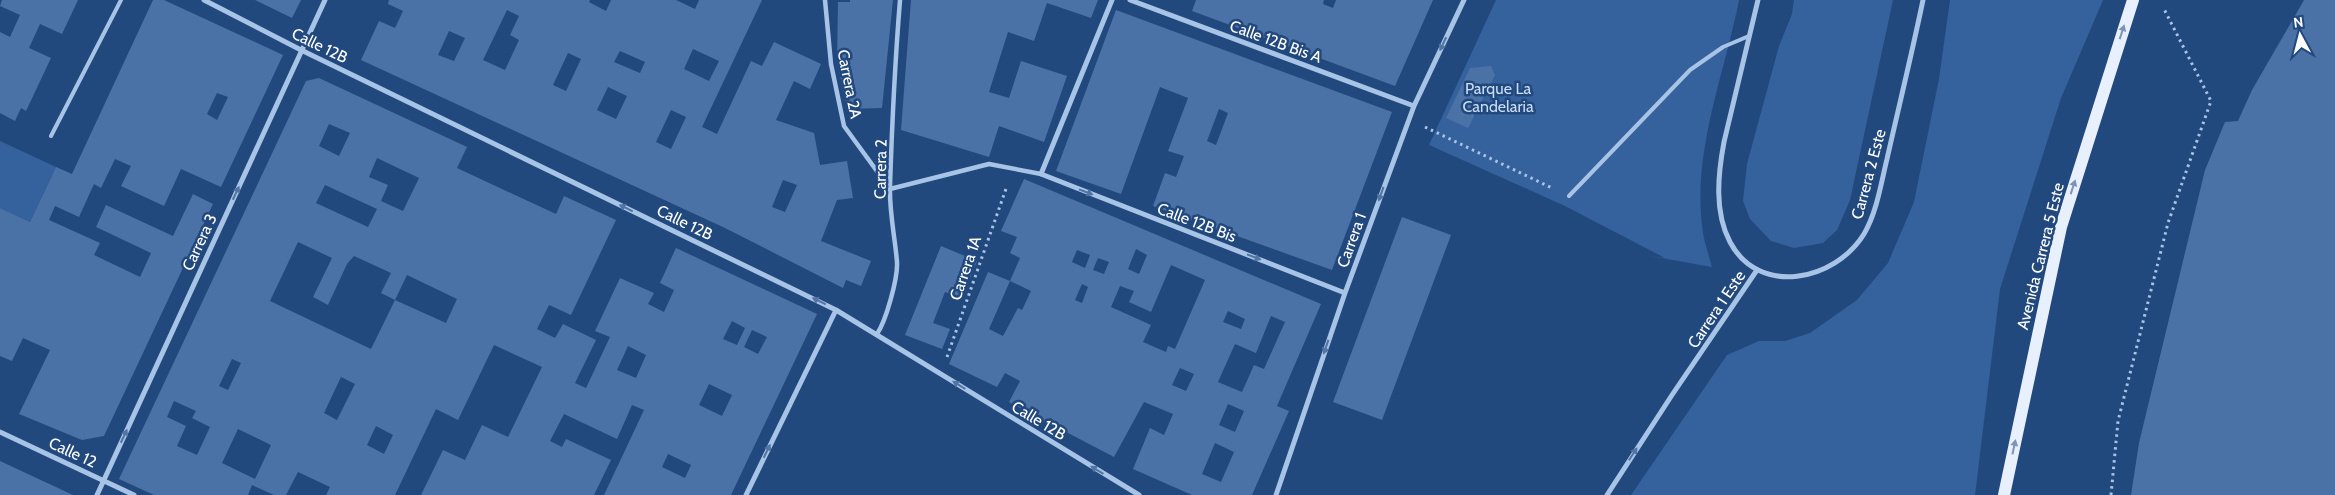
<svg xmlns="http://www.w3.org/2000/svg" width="2335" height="495" font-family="Cabin,sans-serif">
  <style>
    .green { fill: #35629c }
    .building { fill: #4b72a7; fill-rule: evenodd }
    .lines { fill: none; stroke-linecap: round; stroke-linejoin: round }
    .path { stroke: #a7c3e6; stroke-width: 3; stroke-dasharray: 2.5 4; stroke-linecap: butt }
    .service { stroke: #a7c3e6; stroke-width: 4 }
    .pedestrian { stroke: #a7c3e6; stroke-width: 4.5 }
    .minor { stroke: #a7c3e6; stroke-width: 5 }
    .primary { stroke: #e8f0fd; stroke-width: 12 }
    .oneway { fill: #7b94b7 }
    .oneway2 { fill: #5174a2 }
    .labels { text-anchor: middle; stroke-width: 5; stroke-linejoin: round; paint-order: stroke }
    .street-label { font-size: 16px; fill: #fff; stroke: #22497e }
    .park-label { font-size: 16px; fill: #caddf5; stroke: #22497e }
  </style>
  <rect width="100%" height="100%" fill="#22497e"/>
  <path class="green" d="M1496,0H1739C1724,77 1691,154 1703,233C1705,244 1709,256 1712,267L1650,256L1665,258L1565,206L1429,145Z
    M1794,0H1893L1850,200L1837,230L1823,243L1794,248L1771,241L1750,219L1743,201L1747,164L1779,46L1792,14Z
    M1950,0H2103L2061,98L2000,289L1975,495H1631L1727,355L1759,341H1785L1810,333L1857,300L1888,263L1914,202L1939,79Z
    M0,141L56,167L30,222L0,208Z"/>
  <path class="building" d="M2,0H78L62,34L40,24L29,48L51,58L26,111L21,108L15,121L0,113V32L10,37L20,15L0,6Z
    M153,0H164L283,55L221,187L181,169L164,206L121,186L131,166L115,159L101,188L94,184L79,217L55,206L49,220L100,243L94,255L140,277L151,253L96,227L106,205L173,236L193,194L213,204L104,436L82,440L19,414L50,350L23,338L12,361L0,356V208L30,222L56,167L72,174ZM217,93L228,97L217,120L207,114Z
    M255,0H301L292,18Z
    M389,0H590L589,2L606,11L611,0H676L695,9L699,0H762L702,127L717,134L751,61L762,66L774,42L821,64L810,89L794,81L776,120L814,133L820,165L847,161L853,198L837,200L821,241L871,261L861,286L846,280L843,288L725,228L361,60L379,21L395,28L403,11L388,4ZM507,10L519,16L510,35L519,40L505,70L483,60ZM449,31L465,38L454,61L438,55ZM693,49L719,61L709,81L684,69ZM620,51L645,62L640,73L614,62ZM568,53L581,59L566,91L553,85ZM608,87L627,96L616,119L597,110ZM671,110L686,117L671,149L656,142ZM783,180L797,185L785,212L772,207Z
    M850,0H893L882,108L847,109L837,61L838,2H850Z
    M911,0H1098L1091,18L1047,3L1034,41L1008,32L989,92L1009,98L1021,61L1067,76L1044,142L999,126L989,157L901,130Z
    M1196,0H1324L1323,4L1333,8L1336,0H1433L1395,86L1192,11Z
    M2304,0H2335V495H2131L2139,443L2205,170L2225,122L2238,121L2252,90Z
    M1116,10L1392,112L1332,270L1153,206L1165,173L1176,177L1184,156L1168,151L1188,98L1160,87L1121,194L1056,171ZM1219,109L1228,113L1216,145L1207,141Z
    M1491,66L1495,75L1468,128L1446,118L1470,68Z
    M319,78L467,147L457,168L556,214L564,196L616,220L571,315L549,305L537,329L555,338L563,324L596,340L575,383L586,388L610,337L595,331L620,278L654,293L648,304L664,312L674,290L660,283L676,248L817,314L731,495H604L644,410L632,405L617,439L564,414L550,441L562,447L566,439L611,460L594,495H421L443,450L465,460L482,425L508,437L542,367L494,345L458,420L436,409L395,495H326L330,487L298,472L286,495H274L252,485L248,495H154L119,479L306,81ZM329,124L350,133L339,156L319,146ZM377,158L419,178L403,211L381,201L388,185L369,177ZM325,185L377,209L368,227L316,203ZM298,242L332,258L313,297L328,305L347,264L354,256L391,273L381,293L395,300L407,275L457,299L446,323L395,300L371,349L270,301ZM732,321L745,328L737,345L723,339ZM752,330L767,337L758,354L744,347ZM628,346L646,355L636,378L617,370ZM232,359L241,363L228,390L219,386ZM341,377L355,384L337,420L324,413ZM709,384L732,395L722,416L699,405ZM174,401L196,411L192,418L210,427L197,455L177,446L186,426L167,417ZM376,426L393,435L384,454L367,445ZM238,429L271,445L255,479L222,463ZM668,454L691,465L685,478L662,467Z
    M1024,179L1321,304L1277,406L1289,411L1252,495H1192L1133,469L1150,428L1164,435L1173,414L1161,409L1144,402L1114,457L1009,402L1020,381L1005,373L997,387L949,364L988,272L1010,281L989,329L1003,336L1018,308L1022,310L1031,291L1010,281L1020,258L1010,253L1017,237L1001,231ZM1136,249L1147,255L1139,274L1128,269ZM1077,250L1090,255L1085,268L1072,262ZM1098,258L1109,262L1104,274L1093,270ZM1171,265L1205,280L1175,349L1168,346L1166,352L1143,342L1151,325L1111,307L1120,286L1134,291L1129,302L1151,312ZM1082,284L1088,287L1082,303L1075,300ZM1228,311L1245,319L1241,329L1223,322ZM1271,316L1285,322L1264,369L1254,365L1242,392L1218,382L1235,344L1256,353ZM1180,368L1194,374L1186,391L1172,385ZM1228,404L1244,411L1235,432L1219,425ZM1215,443L1234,452L1221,482L1202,474Z
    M1402,217L1451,235L1382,420L1333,402Z
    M941,246L977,261L962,298L945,292L933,323L950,329L942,349L905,335Z
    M0,461L73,495H0Z"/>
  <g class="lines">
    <path class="path" d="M1425,127L1552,188
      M947,357L1007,186
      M2111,495L2118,421L2168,223L2211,101L2164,9"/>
    <path class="service" d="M51,136L121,0
      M1569,196L1690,70L1723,47L1749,36"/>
    <path class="pedestrian" d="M825,0L831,64L844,126L890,189L989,164L1041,174
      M877,334C886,321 898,278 897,262C895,237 889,211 890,186C892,124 895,62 900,0"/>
    <path class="minor" d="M204,0L301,50L836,310L1139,495
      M1112,0L1041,174L1345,293
      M1130,0L1414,106
      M1758,0L1724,142C1718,174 1714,212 1730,242C1759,297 1835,281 1864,234C1877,212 1881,183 1887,159C1899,106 1912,53 1923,0
      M0,432L134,495
      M97,495L325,0
      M746,495L836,310
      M1276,495L1345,293L1414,106L1464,0
      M1607,495L1672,395L1757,270"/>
    <path class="primary" d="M2004,495L2061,227L2133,0"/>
  </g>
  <defs><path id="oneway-solid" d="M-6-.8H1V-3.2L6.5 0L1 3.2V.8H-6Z" transform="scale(1.25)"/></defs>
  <g class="oneway">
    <use href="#oneway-solid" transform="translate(2122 32) rotate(-72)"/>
    <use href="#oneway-solid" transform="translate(2073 187) rotate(-72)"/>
    <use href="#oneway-solid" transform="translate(2014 447) rotate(-78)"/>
  </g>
  <g class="oneway2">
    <use href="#oneway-solid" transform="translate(1443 44) rotate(115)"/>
    <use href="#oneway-solid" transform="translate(1086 192) rotate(21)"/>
    <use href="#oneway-solid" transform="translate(236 193) rotate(-65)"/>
    <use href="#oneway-solid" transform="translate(1381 194) rotate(110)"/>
    <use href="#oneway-solid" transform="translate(626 208) rotate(-154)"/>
    <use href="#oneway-solid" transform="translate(1254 257) rotate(21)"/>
    <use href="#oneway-solid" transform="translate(819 301) rotate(-154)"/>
    <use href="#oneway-solid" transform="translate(1326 347) rotate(109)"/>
    <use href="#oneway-solid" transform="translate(959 385) rotate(-148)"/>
    <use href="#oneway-solid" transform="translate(124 436) rotate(-65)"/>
    <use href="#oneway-solid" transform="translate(767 451) rotate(-64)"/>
    <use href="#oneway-solid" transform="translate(1633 454) rotate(-57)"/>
    <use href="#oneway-solid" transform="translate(1097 470) rotate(-149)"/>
  </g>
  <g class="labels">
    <g class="street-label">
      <text transform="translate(1276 41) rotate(20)" y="6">Calle 12B Bis A</text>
      <text transform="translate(320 45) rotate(26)" y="6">Calle 12B</text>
      <text transform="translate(850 84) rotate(79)" y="6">Carrera 2A</text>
      <text transform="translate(880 169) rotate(-89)" y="6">Carrera 2</text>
      <text transform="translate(1868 174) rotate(-75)" y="6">Carrera 2 Este</text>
      <text transform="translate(685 222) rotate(26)" y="6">Calle 12B</text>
      <text transform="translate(1197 222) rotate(21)" y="6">Calle 12B Bis</text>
      <text transform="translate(1351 240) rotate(-70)" y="6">Carrera 1</text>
      <text transform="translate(199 242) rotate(-65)" y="6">Carrera 3</text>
      <text transform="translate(2040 256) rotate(-76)" y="6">Avenida Carrera 5 Este</text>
      <text transform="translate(965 268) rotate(-71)" y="6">Carrera 1A</text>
      <text transform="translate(1716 309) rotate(-56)" y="6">Carrera 1 Este</text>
      <text transform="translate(1039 420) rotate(31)" y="6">Calle 12B</text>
      <text transform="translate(73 452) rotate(25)" y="6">Calle 12</text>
    </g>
    <g class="park-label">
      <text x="1498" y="94">Parque La<tspan x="1498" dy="18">Candelaria</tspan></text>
    </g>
  </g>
  <g transform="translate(2300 35) rotate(353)" stroke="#22497e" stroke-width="4" paint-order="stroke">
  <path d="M0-4L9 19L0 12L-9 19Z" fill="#ffffff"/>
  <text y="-8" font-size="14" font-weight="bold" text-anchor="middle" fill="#ffffff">N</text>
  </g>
</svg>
